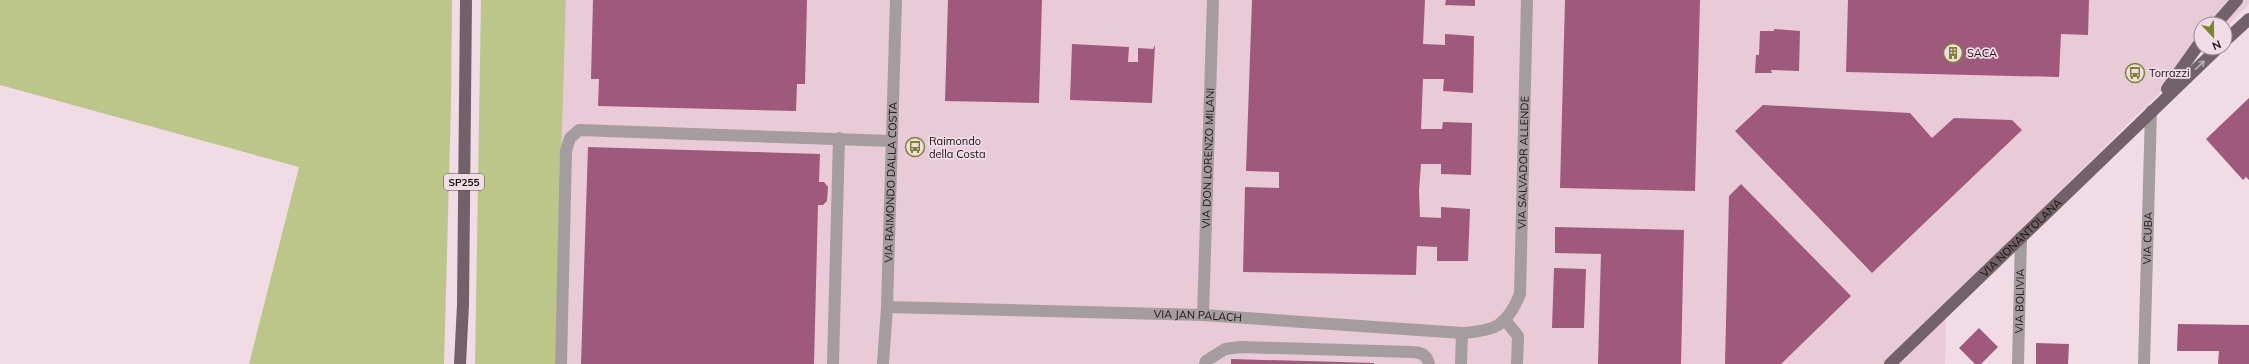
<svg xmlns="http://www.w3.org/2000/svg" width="2249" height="364" font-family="Mulish,sans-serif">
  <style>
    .built { fill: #e8cbd7 }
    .green { fill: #bcc689 }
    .building { fill: #9e597b }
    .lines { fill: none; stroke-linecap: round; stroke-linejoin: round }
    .minor { stroke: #a59ca0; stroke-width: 12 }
    .major { stroke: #726168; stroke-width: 12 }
    .oneway { stroke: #beaab3 }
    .labels { text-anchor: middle; stroke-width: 3.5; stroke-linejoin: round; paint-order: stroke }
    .shield { fill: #f1dbe5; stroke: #584d52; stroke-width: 1 }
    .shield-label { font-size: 10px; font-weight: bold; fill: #171013 }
    .poi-label { font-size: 11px; fill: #171013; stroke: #f1dbe5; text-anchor: start }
    .street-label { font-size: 11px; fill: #171013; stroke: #f1dbe5 }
  </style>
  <rect width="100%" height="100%" fill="#f1dbe5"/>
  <path class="built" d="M566,0H2249V4L2225,28V24H2201V48H2205L2011,239L2000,267L1946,318L1945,364H555Z"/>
  <path class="green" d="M0,0H452L451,105L444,364H249L299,167L0,85Z
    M481,0H566L555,364H475Z"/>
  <path class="building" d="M593,0H807L805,84H797L796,111L598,106L599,79H591Z
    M948,0H1042L1039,103L945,101Z
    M1252,0H1425L1423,44L1445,45V34L1474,36L1473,93L1443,91L1444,79H1423L1421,129H1442L1443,122L1472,123L1471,175L1441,174V164H1421L1419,191L1420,217L1441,218V207L1470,209L1468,261H1437V247L1417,246L1416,275L1243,272L1245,187L1279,188V172L1246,171Z
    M1446,0H1475V6L1445,5Z
    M1565,0H1700L1695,191L1560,188Z
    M1848,0H2089L2088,35L2061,34L2059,77L1846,72Z
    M1774,29L1800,31L1799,71L1771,70L1772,73H1755L1756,55H1759L1760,31H1774Z
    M1072,44L1129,47L1128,62H1138V48L1153,49L1155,45L1152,103L1070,100Z
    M2249,98V180L2246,177L2243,180L2206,139Z
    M1763,105L1910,113L1932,138L1954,118L2012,120L2022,130L1872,273L1735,131Z
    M588,147L820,154L819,182H824L828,187L827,201L823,205H818L814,364H581Z
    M1741,184L1851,296L1781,364H1725L1729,196Z
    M1555,227L1684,230L1681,364H1598L1601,254L1555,253Z
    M1554,268L1586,269L1584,328H1552Z
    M2178,324L2249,325V364H2218L2219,351H2177Z
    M1979,328L1998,347L1981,364H1975L1959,348Z
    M2036,343L2069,344L2068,364H2036Z
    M1231,359L1374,363V364H1231Z"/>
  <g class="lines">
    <g class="minor">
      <path id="s1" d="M887,307L1203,315L1462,333C1495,331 1507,326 1520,294L1527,0"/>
      <path id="s2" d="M1203,315L1213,0"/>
      <path d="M1505,320L1518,336L1517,364"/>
      <path d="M561,364L566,151L570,138L579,130L892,141"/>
      <path d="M833,364L839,138"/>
      <path id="s3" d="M883,364L887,307L896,0"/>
      <path d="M1205,364L1206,361L1225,349L1241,347L1412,352C1421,352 1427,355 1429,364"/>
      <path d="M1461,364L1462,333"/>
      <path id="s4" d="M2018,364L2021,237"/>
      <path id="s5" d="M2144,364L2151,111"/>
    </g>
    <g class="major">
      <path d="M2216,24L2237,0"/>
      <path d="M2225,41L2249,19"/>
      <path d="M2167,89L2201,41"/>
      <path d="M460,364L463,305L466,0"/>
      <path id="s6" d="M1890,364L2218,48"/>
    </g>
  </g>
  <defs><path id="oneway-shaft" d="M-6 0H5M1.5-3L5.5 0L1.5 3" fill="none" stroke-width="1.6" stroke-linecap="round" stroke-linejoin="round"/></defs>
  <use class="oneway" href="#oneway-shaft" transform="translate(2200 65) rotate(-43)"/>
  <defs>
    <symbol id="building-ring" viewBox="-11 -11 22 22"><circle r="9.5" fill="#f1dbe5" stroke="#7b8531" stroke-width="1.5"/><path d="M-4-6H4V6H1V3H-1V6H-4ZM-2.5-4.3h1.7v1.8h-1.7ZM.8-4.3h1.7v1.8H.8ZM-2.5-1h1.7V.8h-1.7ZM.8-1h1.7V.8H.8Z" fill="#7b8531"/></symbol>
    <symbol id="bus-ring" viewBox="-11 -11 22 22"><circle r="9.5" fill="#f1dbe5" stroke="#7b8531" stroke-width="1.5"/><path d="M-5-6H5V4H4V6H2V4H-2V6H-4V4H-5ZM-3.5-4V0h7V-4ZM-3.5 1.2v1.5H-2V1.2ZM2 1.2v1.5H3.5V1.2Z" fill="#7b8531"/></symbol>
  </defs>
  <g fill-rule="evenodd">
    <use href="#building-ring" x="1942" y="42" width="22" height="22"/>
    <use href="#bus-ring" x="2124" y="62" width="22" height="22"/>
    <use href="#bus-ring" x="904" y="136" width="22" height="22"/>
  </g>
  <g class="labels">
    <rect class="shield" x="444" y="174" width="40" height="16" rx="3"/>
    <g class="shield-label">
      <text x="464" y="186">SP255</text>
    </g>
    <g class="poi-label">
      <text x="1967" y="57">SACA</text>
      <text x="2149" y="77">Torrazzi</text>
      <text x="929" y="145">Raimondo<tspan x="929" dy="13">della Costa</tspan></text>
    </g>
    <g class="street-label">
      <text dy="4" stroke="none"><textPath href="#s2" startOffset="157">VIA DON LORENZO MILANI</textPath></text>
      <text dy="4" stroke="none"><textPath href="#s1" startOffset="783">VIA SALVADOR ALLENDE</textPath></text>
      <text dy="4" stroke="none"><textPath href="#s3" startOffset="182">VIA RAIMONDO DALLA COSTA</textPath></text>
      <text dy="4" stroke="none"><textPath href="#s6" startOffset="182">VIA NONANTOLANA</textPath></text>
      <text dy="4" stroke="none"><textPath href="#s5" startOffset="126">VIA CUBA</textPath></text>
      <text dy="4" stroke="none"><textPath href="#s4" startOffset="63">VIA BOLIVIA</textPath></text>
      <text dy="4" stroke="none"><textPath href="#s1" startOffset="311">VIA JAN PALACH</textPath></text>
    </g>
  </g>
  <g transform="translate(2213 36) rotate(158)"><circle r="19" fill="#f1dbe5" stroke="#9a8a91"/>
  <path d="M0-3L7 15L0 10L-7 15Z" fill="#7b8531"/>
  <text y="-6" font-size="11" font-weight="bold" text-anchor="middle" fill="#171013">N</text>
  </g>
</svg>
